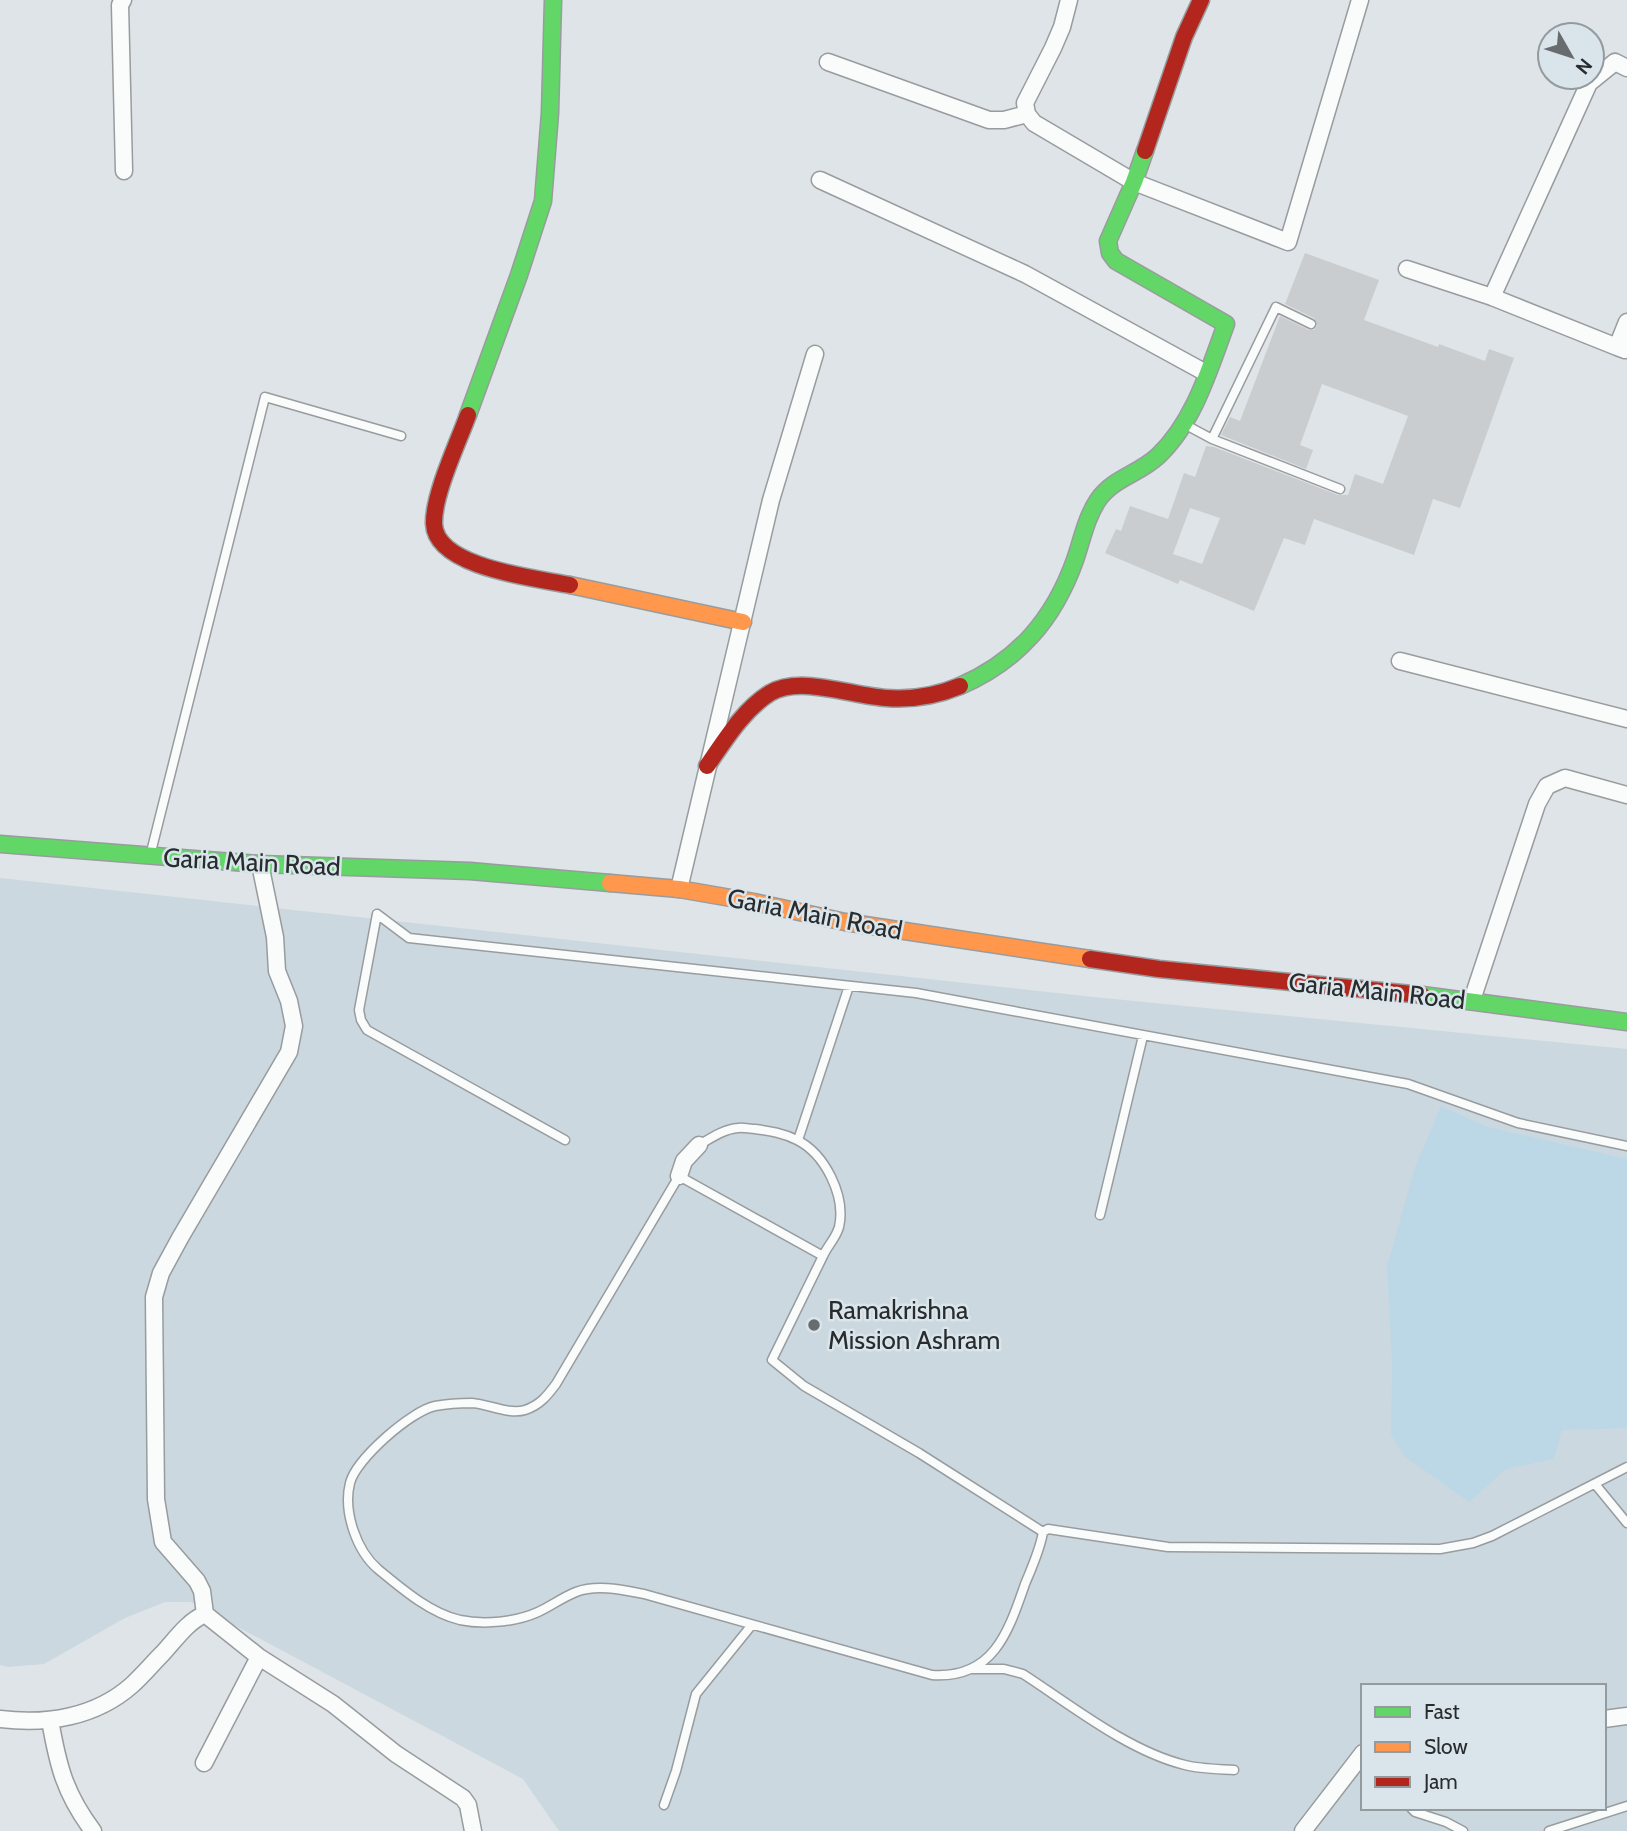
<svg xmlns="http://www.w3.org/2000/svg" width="1627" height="1831" font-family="Cabin,sans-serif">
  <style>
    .built { fill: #cbd8df; fill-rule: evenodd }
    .green { fill: #bcd8e6 }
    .building { fill: #c9cdd0; fill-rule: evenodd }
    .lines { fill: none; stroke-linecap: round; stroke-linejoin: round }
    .lane-casing { stroke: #989c9e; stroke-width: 11 }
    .street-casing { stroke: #989c9e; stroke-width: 19 }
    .fast-casing { stroke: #989c9e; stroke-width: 19 }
    .slow-casing { stroke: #989c9e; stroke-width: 19 }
    .jam-casing { stroke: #989c9e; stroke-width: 19 }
    .lane { stroke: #fafbfb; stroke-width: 8 }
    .street { stroke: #fafbfb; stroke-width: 16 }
    .fast { stroke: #63d668; stroke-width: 16 }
    .slow { stroke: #ff974d; stroke-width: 16 }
    .jam { stroke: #b3261e; stroke-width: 16 }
    .poi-dot { fill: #686c6f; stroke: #dae5eb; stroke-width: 2.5 }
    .labels { text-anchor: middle; stroke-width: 5; stroke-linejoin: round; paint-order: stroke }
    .street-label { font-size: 26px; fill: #282c2e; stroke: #dae5eb }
    .poi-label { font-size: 26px; fill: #282c2e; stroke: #dae5eb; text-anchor: start }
  </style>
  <rect width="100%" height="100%" fill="#dee4e7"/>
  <path class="built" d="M0,878L1093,997L1627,1049V1831H559L523,1779L191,1602H165L125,1618L44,1664L8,1667L0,1665ZM1363,1686H1604V1808H1363Z"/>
  <path class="green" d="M1441,1106L1488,1127L1627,1159V1428L1562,1430L1554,1459L1506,1469L1469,1502L1404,1456L1391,1435L1392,1361L1387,1266L1415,1167Z"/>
  <path class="building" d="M1305,253L1379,280L1364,320L1438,347L1439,344L1485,361L1489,349L1514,358L1460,508L1433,499L1414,555L1314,519L1305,545L1284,538L1254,611L1180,580L1178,584L1105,553L1116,529L1121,531L1130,506L1168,519L1184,473L1195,477L1206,446L1214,447L1338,495H1348L1355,474L1383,484L1408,416L1322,384L1300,445L1313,450L1306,469L1221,435L1230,417L1240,421L1280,316L1309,330H1314L1317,326L1314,318L1285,304ZM1190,508L1220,518L1202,564L1173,554Z"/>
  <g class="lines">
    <defs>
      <path id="lane" d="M1186,425L1212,439L1276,307L1311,324
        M1212,439L1340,489
        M151,852L265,397L401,436
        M565,1140L367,1030L361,1020L359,1010L377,914L409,938L916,993L1408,1084L1518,1123L1627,1146
        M798,1140L849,986
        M699,1145C711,1138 724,1129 738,1128C743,1127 750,1129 755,1129C770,1131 783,1133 797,1140C825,1154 846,1196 839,1227C836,1238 828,1245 823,1256L679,1176L556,1384C547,1396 540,1405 525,1410C509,1415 488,1404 472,1403C461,1403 446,1404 435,1406C411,1411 356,1459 350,1483C343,1511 356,1551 379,1570C402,1589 430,1613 460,1620C484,1625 516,1622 538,1612C551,1606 563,1597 576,1592C597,1584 623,1590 644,1594L932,1675C993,1679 1008,1633 1025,1584C1032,1567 1040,1550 1043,1532L1048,1529L1168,1547L1440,1549L1473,1543L1492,1536L1627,1467
        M1100,1215L1143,1036
        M823,1256L772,1360L804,1386L919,1453L1043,1532
        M1595,1484L1627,1523
        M973,1669H1004L1023,1674C1071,1705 1128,1751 1185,1765C1200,1769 1218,1769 1234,1770
        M664,1805L676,1771L696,1694L751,1626
        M1411,1808L1415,1812L1446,1822L1463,1831
        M1549,1831L1627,1806"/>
      <path id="street" d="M123,0L120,5L124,171
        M1069,0L1062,27L1053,48L1025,103L1027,114L1034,123L1134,182L1288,242L1360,0
        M828,62L989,120H1004L1027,114
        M820,180L1025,274L1206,373
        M1407,269L1492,297L1617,347
        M1492,297L1589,83L1615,62L1627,68
        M1625,350L1617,347L1627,322
        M1400,661L1627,719
        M679,889L771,500L815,354
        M1472,1000L1537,804L1547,786L1565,778L1627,795
        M679,1176L684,1161L699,1145
        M205,1614L202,1591L197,1581L163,1542L156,1499L154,1297L161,1273L180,1238L289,1052L294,1026L289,1001L277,971L275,937L260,864
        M0,1719C47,1725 96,1717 132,1685C143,1675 152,1664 162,1654C176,1639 187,1622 205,1614L259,1657L333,1704L396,1754L463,1798L468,1805L473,1831
        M1604,1719L1627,1716
        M50,1720C58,1766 65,1794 93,1831
        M204,1763L259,1657
        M1303,1831L1363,1753"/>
      <path id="fast" d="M468,415L519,275L543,201L550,113L553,0
        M960,686C1018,661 1054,619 1075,560C1082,540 1086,518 1098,500C1113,478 1139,474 1158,456C1194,422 1209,370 1226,324L1116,261L1110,253L1108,241L1134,182L1145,151
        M0,844L260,864L470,871L610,883
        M1422,995L1627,1022"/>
      <path id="slow" d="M570,585L743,622
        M610,883L679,889L754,902L845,922L1090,959"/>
      <path id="jam" d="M1145,151L1184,37L1201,0
        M468,415C458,443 433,495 434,524C436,568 536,578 570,585
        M707,766C725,740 743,710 770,693C800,675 852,696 886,698C912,700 936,696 960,686
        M1090,959L1159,969L1422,995"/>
    </defs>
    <use href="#lane" class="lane-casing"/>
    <use href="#street" class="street-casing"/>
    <use href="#fast" class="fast-casing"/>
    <use href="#slow" class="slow-casing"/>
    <use href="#jam" class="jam-casing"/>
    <use href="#lane" class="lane"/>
    <use href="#street" class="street"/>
    <use href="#fast" class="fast"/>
    <use href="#slow" class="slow"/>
    <use href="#jam" class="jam"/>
  </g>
  <circle class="poi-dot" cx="814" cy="1325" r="7"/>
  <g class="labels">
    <g class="street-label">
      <text transform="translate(252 862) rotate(3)" y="9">Garia Main Road</text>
      <text transform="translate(815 914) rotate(11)" y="9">Garia Main Road</text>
      <text transform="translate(1377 991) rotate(6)" y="9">Garia Main Road</text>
    </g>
    <g class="poi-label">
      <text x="828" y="1319">Ramakrishna<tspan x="828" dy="30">Mission Ashram</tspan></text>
    </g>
  </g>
  <rect x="1361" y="1684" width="245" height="126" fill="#dae5eb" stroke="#939b9f" stroke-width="2"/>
  <rect x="1375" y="1707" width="35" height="10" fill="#63d668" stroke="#939b9f" stroke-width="2"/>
  <text x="1424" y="1719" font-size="21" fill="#282c2e">Fast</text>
  <rect x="1375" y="1742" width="35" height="10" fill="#ff974d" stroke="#939b9f" stroke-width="2"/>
  <text x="1424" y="1754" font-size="21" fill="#282c2e">Slow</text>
  <rect x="1375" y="1777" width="35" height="10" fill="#b3261e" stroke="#939b9f" stroke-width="2"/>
  <text x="1424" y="1789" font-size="21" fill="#282c2e">Jam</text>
  <g transform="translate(1571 56) rotate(129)"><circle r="33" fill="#dae5eb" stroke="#939b9f" stroke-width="2"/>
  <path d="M0-5L12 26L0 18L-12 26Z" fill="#686c6f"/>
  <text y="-10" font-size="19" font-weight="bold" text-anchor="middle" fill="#282c2e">N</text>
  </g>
</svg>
